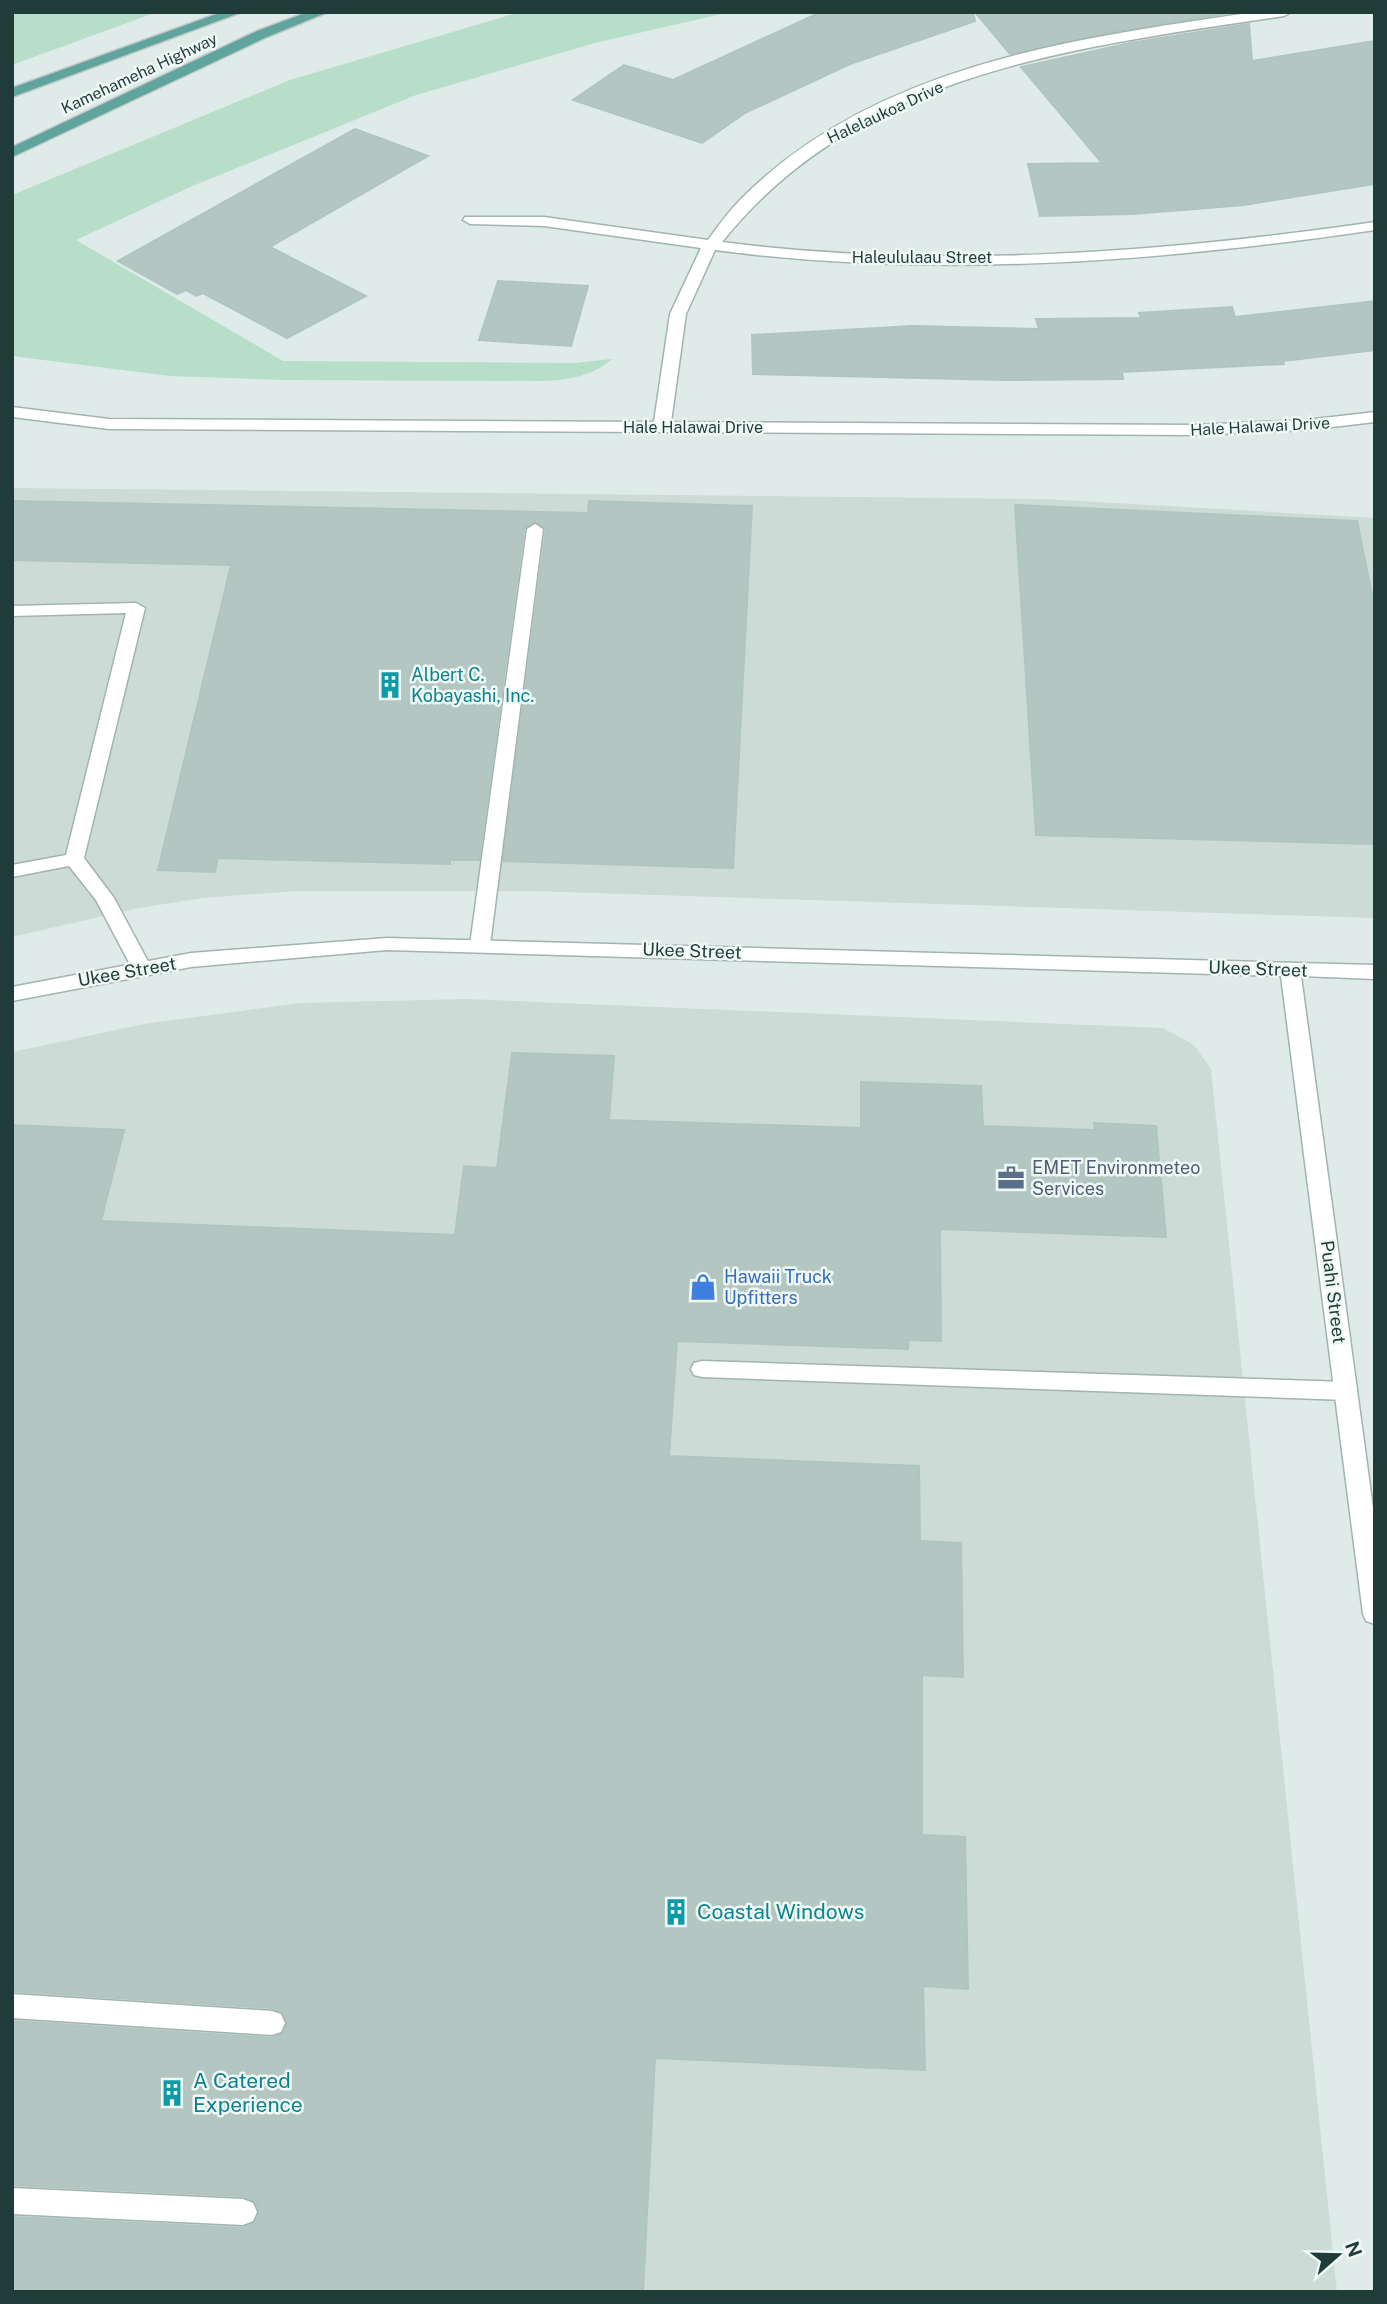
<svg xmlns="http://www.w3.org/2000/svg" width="1387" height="2304" font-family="'Public Sans',sans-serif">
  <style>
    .built { fill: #cddbd7 }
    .green { fill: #b6dec8 }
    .building { fill: #b4c6c1; stroke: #b1c5c0; stroke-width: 2 }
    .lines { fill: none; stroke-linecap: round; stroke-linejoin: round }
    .service-casing { stroke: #a2b3b0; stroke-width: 3 }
    .minor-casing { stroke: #a2b3b0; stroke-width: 3 }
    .tertiary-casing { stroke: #a2b3b0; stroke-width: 3 }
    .primary-casing { stroke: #c0c8c8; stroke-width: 3 }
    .service { fill: #fff; fill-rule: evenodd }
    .minor { fill: #fff; fill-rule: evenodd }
    .tertiary { fill: #fff; fill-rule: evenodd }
    .primary { fill: #60a49e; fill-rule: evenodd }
    .labels { text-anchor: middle; stroke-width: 5; stroke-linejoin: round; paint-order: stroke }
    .far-street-label { font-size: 16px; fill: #1f3c39; stroke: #eff8f5 }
    .culture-label { font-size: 18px; fill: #0d838f; stroke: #eff8f5; text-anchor: start }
    .street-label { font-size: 18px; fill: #1f3c39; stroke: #eff8f5 }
    .service-label { font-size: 18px; fill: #4e5e75; stroke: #eff8f5; text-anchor: start }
    .shop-label { font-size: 18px; fill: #366cbe; stroke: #eff8f5; text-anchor: start }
    .near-culture-label { font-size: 21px; fill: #0d838f; stroke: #eff8f5; text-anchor: start }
  </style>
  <rect width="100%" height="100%" fill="#dfebe8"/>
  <path class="built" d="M12,488L1046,499L1375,518V918L531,891H297L203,898L139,908L12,937Z
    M467,999L1163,1028L1194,1045L1211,1069L1337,2292H12V1052L144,1024L300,1003Z"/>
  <path class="green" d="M12,12H157L12,65Z
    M520,12H730L595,43L416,95L190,187L76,240L283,361L574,363L612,359C591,377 568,380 541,381L283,380L170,376L12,356V195L290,80Z"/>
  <path class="building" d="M821,12H973L975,21L850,64L745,113L702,143L573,100L624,65L673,80Z
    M975,12H1235L1118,31L1010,54Z
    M1249,24L1252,61L1375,41V184L1244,205L1133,214L1040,216L1028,164L1102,163L1021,67L1130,43Z
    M355,129L428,156L270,247L366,296L287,338L203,293L196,296L186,290L177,294L118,261Z
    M498,281L588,286L571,346L479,340Z
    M1375,301V350L1283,361L1284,364L1122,372L1123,379L1004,380L753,374L752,335L913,326L1039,329L1036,319L1141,318L1139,313L1232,307L1235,317Z
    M12,501L588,513L589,501L752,506L733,868L503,861L546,529L534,522L524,529L479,860H450V864L218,858L215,872L158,870L231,565L12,560Z
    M1015,505L1357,521L1375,610V844L1036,835Z
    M512,1053L614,1056L609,1120L861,1128V1082L981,1086L983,1126L1095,1130L1094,1123L1156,1126L1166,1237L940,1229L941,1341L908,1340V1349L677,1341L669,1456L919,1466L920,1541L961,1543L963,1677L922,1675V1835L965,1837L968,1989L923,1986L925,2070L655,2058L643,2292H12V2217L243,2228L254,2223L259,2213L255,2202L243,2196L12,2185V2021L272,2038L282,2034L287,2024L283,2013L272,2008L12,1991V1125L124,1130L101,1221L455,1235L464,1166L497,1168Z"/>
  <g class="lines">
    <defs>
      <path id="service" d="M535,524L543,529L490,945L480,951L470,945L527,529Z
        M136,603L145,608L84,858L114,898L151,967L141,974L134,972L96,900L69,866L12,877V865L66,855L126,613L12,616V606Z
        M702,1361L1346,1382L1354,1385L1357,1391L1354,1397L1346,1400L702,1377L694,1375L691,1369L694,1363Z
        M12,1994L272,2011L281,2014L285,2023L281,2032L272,2035L12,2018Z
        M12,2188L243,2199L253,2203L257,2212L253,2221L243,2225L12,2214Z"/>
      <path id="minor" d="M1255,12H1291L1284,16C1080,47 860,69 722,242C938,270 1160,253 1375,222V230C1157,262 934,279 715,250L686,314L671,422L1197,425L1306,420L1375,412V422L1306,430L1197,435L109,429L12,417V407L109,419L654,422L670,314L701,248L544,226L470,224L463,220L465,217H544L708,240C718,226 729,211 741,199C875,64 1077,38 1255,12Z"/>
      <path id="tertiary" d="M387,938L1375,965V979L1301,976L1375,1523V1624L1366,1621L1363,1614L1281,976L387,950L191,967L12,1001V987L191,953Z"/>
      <path id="primary" d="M222,12H242L12,97V88Z
        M308,12H328L267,37L12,157V147L257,31Z"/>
    </defs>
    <use href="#service" class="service-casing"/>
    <use href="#minor" class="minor-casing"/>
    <use href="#tertiary" class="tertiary-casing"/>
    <use href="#primary" class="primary-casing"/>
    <use href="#service" class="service"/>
    <use href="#minor" class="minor"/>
    <use href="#tertiary" class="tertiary"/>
    <use href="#primary" class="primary"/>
  </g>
  <defs>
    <symbol id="building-bare" viewBox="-9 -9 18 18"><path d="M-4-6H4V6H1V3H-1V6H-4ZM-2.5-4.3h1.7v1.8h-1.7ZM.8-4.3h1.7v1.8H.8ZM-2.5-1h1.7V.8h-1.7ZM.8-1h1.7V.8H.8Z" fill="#0f9aa8" stroke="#eff8f5" stroke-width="2.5" paint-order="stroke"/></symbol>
    <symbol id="office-bare" viewBox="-9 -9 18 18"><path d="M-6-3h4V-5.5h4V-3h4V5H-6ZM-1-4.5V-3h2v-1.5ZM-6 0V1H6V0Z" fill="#5c6f8a" stroke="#eff8f5" stroke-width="2.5" paint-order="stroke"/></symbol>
    <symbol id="shop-bare" viewBox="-9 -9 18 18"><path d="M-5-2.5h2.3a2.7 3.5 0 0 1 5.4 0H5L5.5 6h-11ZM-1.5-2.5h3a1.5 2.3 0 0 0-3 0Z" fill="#3f7fe0" stroke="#eff8f5" stroke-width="2.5" paint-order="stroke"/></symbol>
  </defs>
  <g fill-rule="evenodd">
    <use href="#building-bare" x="371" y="666" width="38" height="38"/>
    <use href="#office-bare" x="992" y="1159" width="38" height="38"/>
    <use href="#shop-bare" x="684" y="1268" width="38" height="38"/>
    <use href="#building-bare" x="657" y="1893" width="38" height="38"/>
    <use href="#building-bare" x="153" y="2074" width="38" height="38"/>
  </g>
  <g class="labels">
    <g class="far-street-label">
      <text transform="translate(139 73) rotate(-25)" y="6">Kamehameha Highway</text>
      <text transform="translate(885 112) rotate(-25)" y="6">Halelaukoa Drive</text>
      <text x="922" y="263">Haleululaau Street</text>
      <text transform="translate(1260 426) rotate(-3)" y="6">Hale Halawai Drive</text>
      <text x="693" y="433">Hale Halawai Drive</text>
    </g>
    <g class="culture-label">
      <text x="411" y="681">Albert C.<tspan x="411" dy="21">Kobayashi, Inc.</tspan></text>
    </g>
    <g class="street-label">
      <text transform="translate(692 951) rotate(2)" y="6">Ukee Street</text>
      <text transform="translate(1258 969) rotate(2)" y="6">Ukee Street</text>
      <text transform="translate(127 972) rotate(-10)" y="6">Ukee Street</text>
      <text transform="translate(1333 1292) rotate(83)" y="6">Puahi Street</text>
    </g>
    <g class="service-label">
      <text x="1032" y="1174">EMET Environmeteo<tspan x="1032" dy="21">Services</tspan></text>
    </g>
    <g class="shop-label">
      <text x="724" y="1283">Hawaii Truck<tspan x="724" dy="21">Upfitters</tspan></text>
    </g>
    <g class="near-culture-label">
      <text x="697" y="1919">Coastal Windows</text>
      <text x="193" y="2088">A Catered<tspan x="193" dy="24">Experience</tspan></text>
    </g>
  </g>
  <rect width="1387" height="2304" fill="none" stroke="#1f3c39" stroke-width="28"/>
  <g transform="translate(1338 2255) rotate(70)" stroke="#eff8f5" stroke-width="5" paint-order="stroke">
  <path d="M0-5L12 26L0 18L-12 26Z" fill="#1f3c39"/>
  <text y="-10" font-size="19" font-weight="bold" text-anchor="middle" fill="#1f3c39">N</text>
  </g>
</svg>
